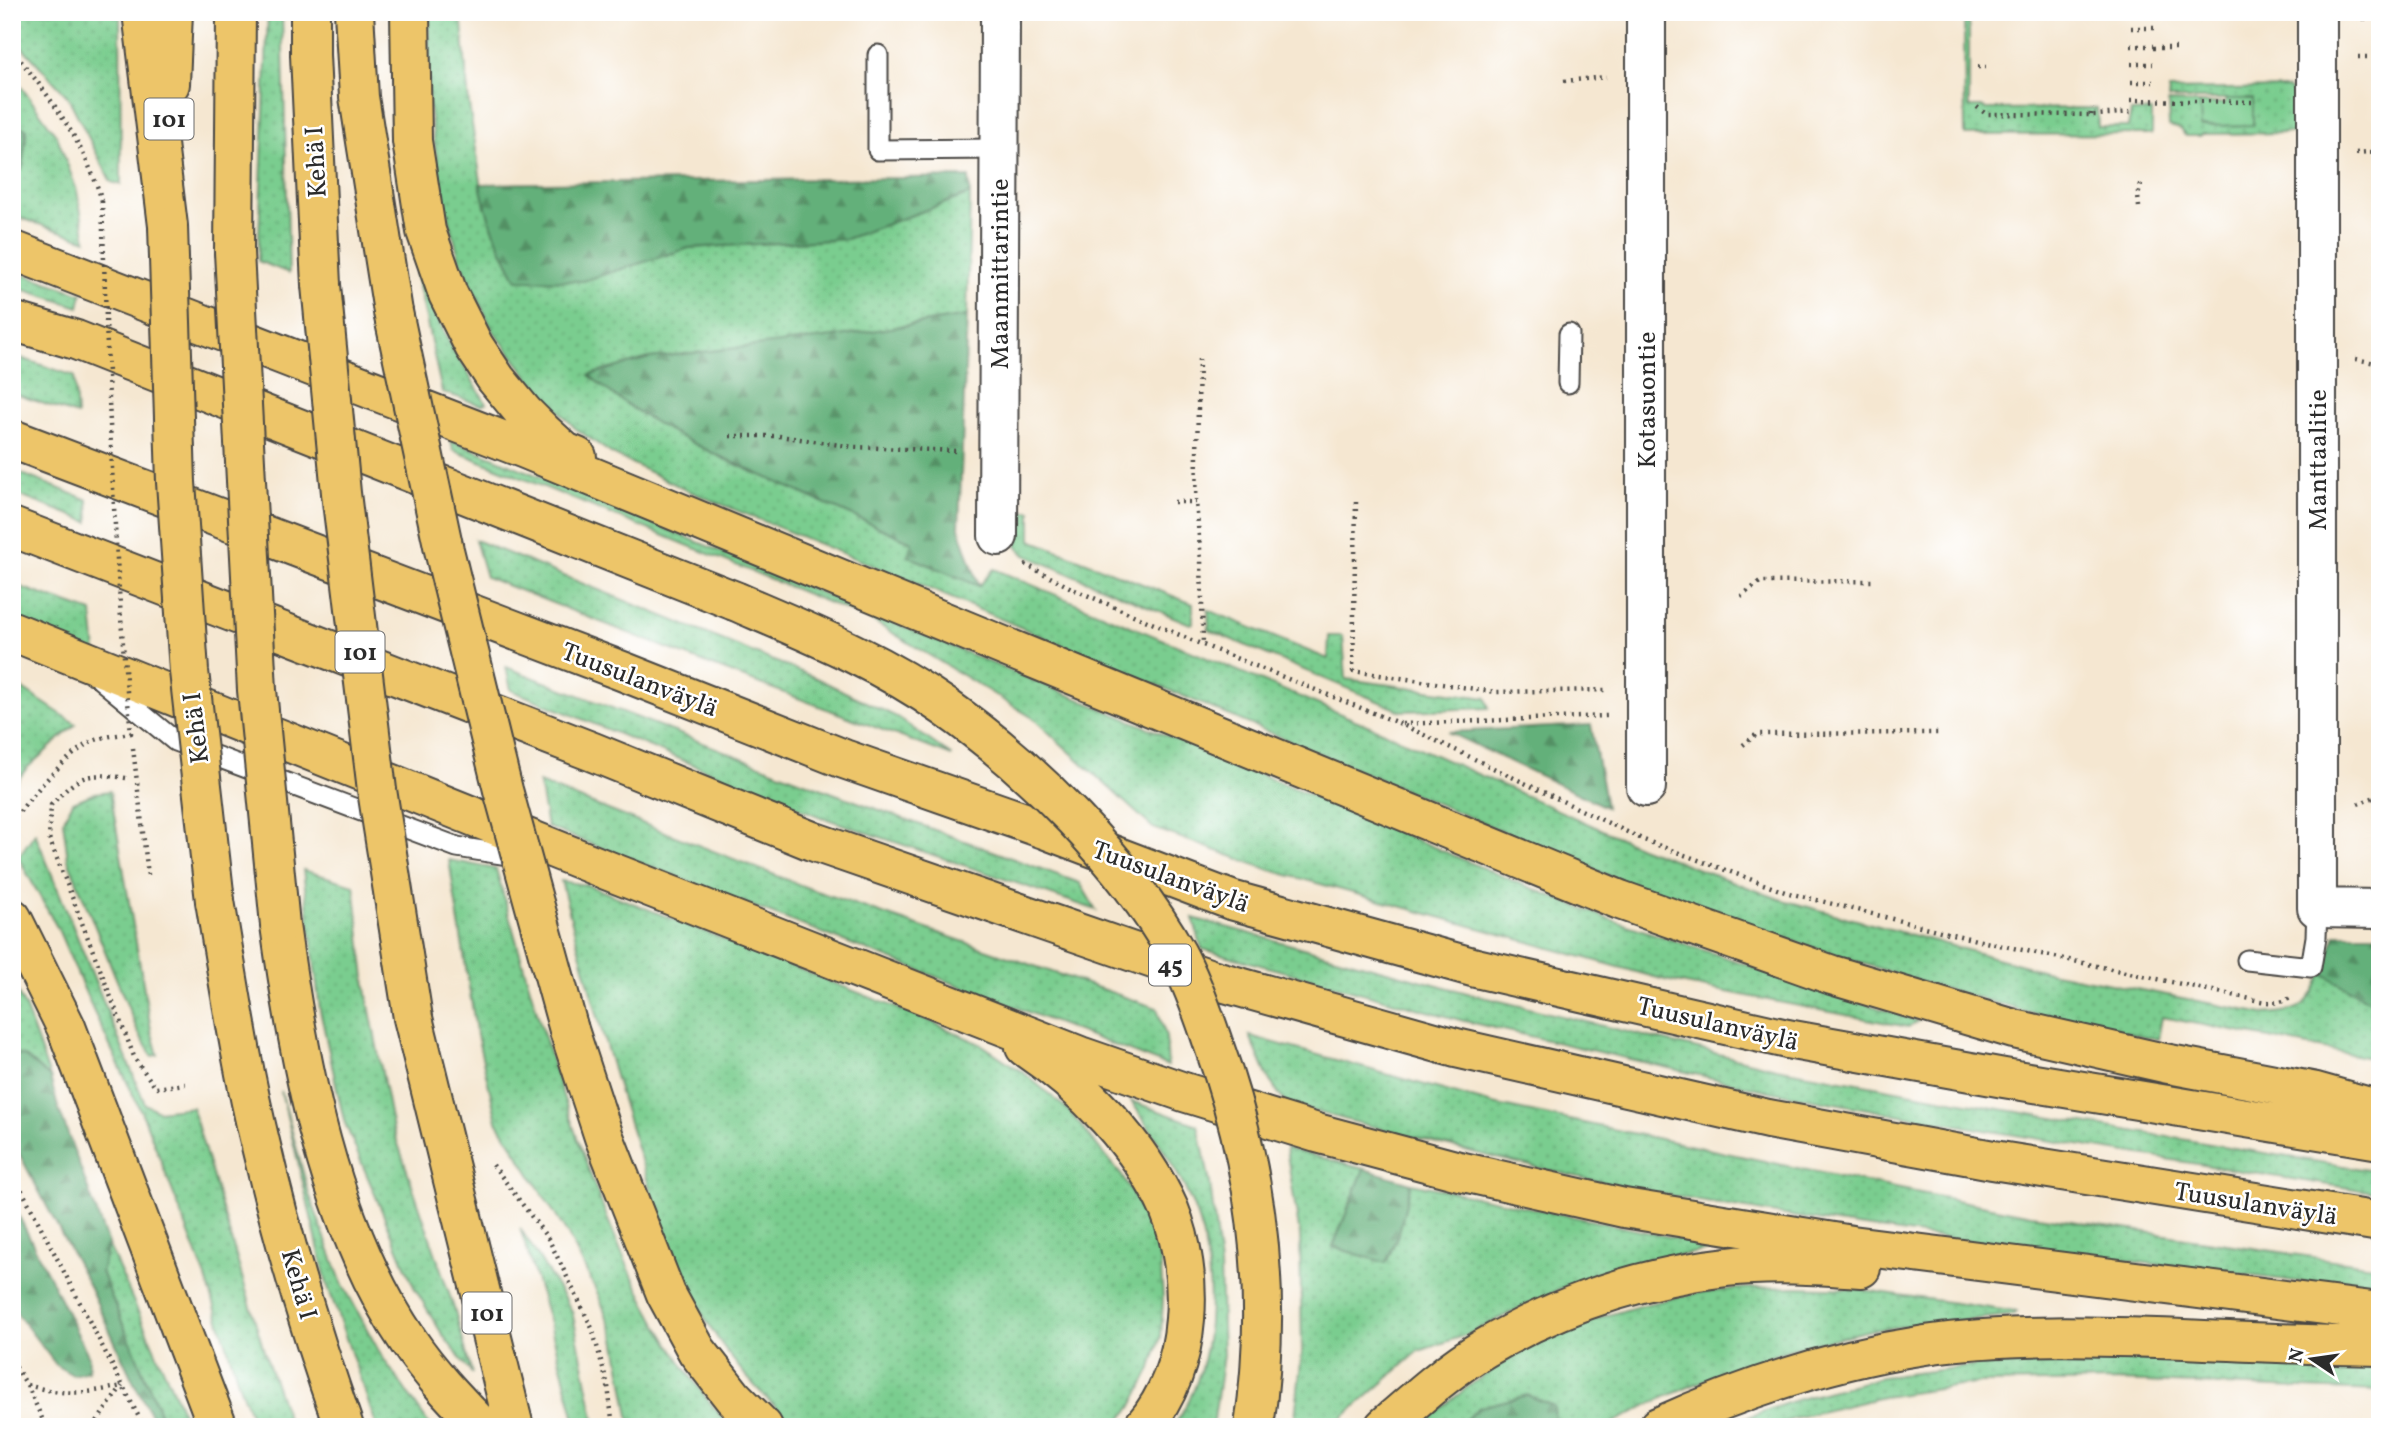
<svg xmlns="http://www.w3.org/2000/svg" width="2392" height="1439" font-family="Vollkorn,serif">
  <style>
    .grass { fill: url(#grass-dots); stroke: #527c5d; stroke-width: 2 }
    .forest { fill: url(#forest-firs); stroke: #476e52; stroke-width: 2 }
    .park { fill: #7acd8f; stroke: #527c5d; stroke-width: 2 }
    .lines { fill: none; stroke-linecap: round; stroke-linejoin: round }
    .lane-casing { stroke: #494744; stroke-width: 23 }
    .street-casing { stroke: #494744; stroke-width: 42 }
    .highway-casing { stroke: #494744; stroke-width: 42 }
    .path { stroke: #494744; stroke-width: 4.5; stroke-dasharray: 2 5; stroke-linecap: butt }
    .lane { stroke: #fff; stroke-width: 19 }
    .street { stroke: #fff; stroke-width: 38 }
    .highway { stroke: #edc569; stroke-width: 38 }
    .highway-bridge-casing { stroke: #494744; stroke-width: 42; stroke-linecap: butt }
    .path-bridge { stroke: #494744; stroke-width: 4.5; stroke-dasharray: 2 5; stroke-linecap: butt }
    .highway-bridge { stroke: #edc569; stroke-width: 38 }
    .labels { text-anchor: middle; stroke-width: 5; stroke-linejoin: round; paint-order: stroke }
    .shield { fill: #fff; stroke: #6b6b6b; stroke-width: 2 }
    .shield-label { font-size: 24px; font-weight: bold; fill: #2b2b2b }
    .street-label { font-size: 26px; fill: #2b2b2b; stroke: #fff }
  </style>
  <defs>
    <pattern id="grass-dots" width="8" height="8" patternUnits="userSpaceOnUse" patternTransform="scale(1.75)"><rect width="8" height="8" fill="#7acd8f"/><path d="M2 2h.1M6 6h.1" fill="none" stroke="#6ab07c" stroke-width="1.8" stroke-linecap="round"/></pattern>
    <pattern id="forest-firs" width="22" height="20" patternUnits="userSpaceOnUse" patternTransform="scale(1.75)"><rect width="22" height="20" fill="#63b07a"/><path d="M5 1l3.5 6h-7zM16 11l3.5 6h-7z" fill="#528f64"/></pattern>
  </defs>
  <rect width="100%" height="100%" fill="#fff"/>
  <filter id="ink" filterUnits="userSpaceOnUse"><feTurbulence type="fractalNoise" baseFrequency=".0143" numOctaves="2"/><feDisplacementMap in="SourceGraphic" scale="14" xChannelSelector="R" yChannelSelector="G"/><feConvolveMatrix kernelMatrix="1 2 1 2 8 2 1 2 1" color-interpolation-filters="sRGB"/></filter>
  <filter id="wash" filterUnits="userSpaceOnUse"><feTurbulence type="fractalNoise" baseFrequency=".00686" numOctaves="4" result="noise"/><feDisplacementMap in="SourceGraphic" scale="28" xChannelSelector="R" yChannelSelector="G"/><feGaussianBlur stdDeviation="1.57" result="paint"/><feColorMatrix in="noise" values="0 0 0 0 0 0 0 0 0 0 0 0 0 0 0 0 0 1.4 0 .05"/><feComposite in="paint" operator="in"/></filter>
  <g filter="url(#wash)">
    <rect width="100%" height="100%" fill="#f5e7d1"/>
    <path class="grass" d="M12,12H120L121,185L111,182L68,97L12,36Z
      M268,12H282L289,273L258,261Z
      M429,12H461L469,105L485,207L583,281L689,248L846,239L970,194L967,316L833,337L657,423L724,459L912,542L908,556L979,586L994,569L1379,730L1640,847L1779,899L2044,971L2264,1014C2301,1011 2308,1008 2322,973L2380,1007V1060L2162,1017L2158,1039L2039,1015L1921,982L1774,935L1623,882L930,589L689,491L612,454L575,428L531,380L492,329L460,261L441,188L428,99Z
      M1964,12H1969V107H1985L1986,109L2097,108L2098,127H2128L2131,112L2152,111V134L1965,135Z
      M12,74L57,136L77,191L86,240L12,215V170L22,169L27,129L12,124Z
      M2287,88L2294,93V133L2203,134L2200,136H2185L2181,129L2169,126L2168,102L2200,103L2202,126L2252,125L2253,99H2168L2169,90Z
      M12,270L82,294L79,307L12,286Z
      M416,273H420L445,335L486,403L481,405L442,392Z
      M12,355L74,376L77,415L12,393Z
      M451,440L1306,793L1516,882L1609,919L1918,1021L1908,1027L1665,980L1270,870L1153,828L1033,718L871,620L453,450Z
      M12,470L88,500L89,522L12,493Z
      M1018,511H1031V540L1193,604V623L1190,624L1025,555L1017,546Z
      M475,540L816,678L897,717L952,756L715,667L486,577Z
      M12,584L92,612L96,653L12,619Z
      M1208,610L1328,659L1329,636H1343L1346,679L1486,698L1489,708L1401,711L1209,630Z
      M506,667L833,793L1080,883L1096,910L821,817L511,690Z
      M12,682L76,724L27,768L12,788Z
      M539,783L813,890L1157,1008L1166,1037L1168,1066L547,827Z
      M110,791L151,1030L158,1055L152,1056L138,1032L68,860L63,821L73,802L95,793Z
      M35,833L145,1104L158,1111L192,1107L264,1351L290,1427H255L241,1391L206,1278L145,1120L93,1010L58,929L18,857Z
      M449,860L496,869C526,975 555,1081 594,1184C618,1247 644,1309 683,1365C698,1387 712,1409 733,1427H631L615,1338L598,1294L568,1235L497,1121L476,1031Z
      M303,870L354,885L367,995L393,1129L455,1311L472,1374L442,1334L414,1287L344,1121L320,1010Z
      M561,881L587,885L932,1022L982,1045L1024,1073L1068,1110L1122,1176L1147,1219L1160,1258L1163,1298L1161,1337L1150,1371L1131,1408L1113,1427H800C750,1390 709,1333 683,1277C661,1231 648,1180 632,1132C606,1049 583,965 561,881Z
      M1193,918L1471,994L1776,1068L2000,1109L2380,1172V1193L1996,1132L1773,1092L1464,1021L1202,949Z
      M12,982L25,1007L50,1077L24,1056L12,1054Z
      M1250,1036L1493,1104L1845,1178L2031,1215L2380,1267V1292C2148,1261 1913,1240 1683,1198C1549,1174 1418,1138 1286,1104L1268,1078Z
      M281,1091L309,1194L341,1281L381,1355L431,1427H377L327,1284Z
      M1131,1101L1198,1125L1210,1183L1220,1265L1223,1355L1213,1427H1174C1181,1414 1189,1402 1194,1389C1216,1334 1215,1256 1191,1201C1175,1165 1153,1133 1131,1101Z
      M1286,1148L1364,1169L1333,1246L1399,1232L1411,1183L1723,1248L1652,1260L1594,1274L1524,1306L1469,1334L1419,1351L1332,1427H1294L1302,1352L1300,1236Z
      M520,1228L572,1311L596,1427H577L549,1320Z
      M108,1244L189,1427H166L101,1272Z
      M1793,1287L1857,1289L2017,1312L2013,1315L1871,1330L1791,1349L1719,1374L1647,1405L1606,1427H1555L1554,1406L1480,1407L1457,1427H1420C1444,1405 1469,1385 1496,1367C1561,1324 1656,1296 1734,1289C1753,1287 1773,1288 1793,1287Z
      M2117,1358L2380,1369V1391L2118,1381L1980,1383L1883,1397L1798,1417L1772,1427H1719L1796,1400L1882,1377L1981,1365Z"/>
    <path class="forest" d="M12,124L27,129L22,170H12Z
      M969,177L970,194L846,239L689,248L583,281L517,280C500,249 487,219 480,184Z
      M967,316L959,528L979,586L908,556L912,542C864,521 817,500 770,479C706,451 641,421 589,375L649,358L833,337Z
      M1591,725L1606,807L1448,732Z
      M2336,934H2380V1007L2322,973Z
      M12,1054L24,1056L50,1077L57,1104L108,1244L101,1272L166,1427H157L133,1381L90,1288L12,1140Z
      M1364,1169L1411,1183L1399,1232L1386,1263L1333,1247Z
      M12,1202L89,1357L88,1371L73,1375L57,1366L12,1307Z
      M1527,1395L1554,1406L1555,1427H1457L1480,1407Z"/>
    <path class="park" d="M2226,99H2253V125L2201,126L2200,103H2225Z"/>
  </g>
  <g filter="url(#ink)">
    <g class="lines">
      <defs>
        <path id="lane" d="M878,55V150L999,149
          M1568,383L1569,334
          M101,680L175,741L457,847L526,858
          M2247,960L2311,967L2316,937L2317,908"/>
        <path id="street" d="M1646,12V787
          M2317,12V908L2380,909
          M998,536L1000,12"/>
        <path id="highway" d="M142,12L168,226
          M310,12V55L321,285
          M354,12L359,97L393,312
          M410,12L412,141L426,231L448,294L474,346L496,379L524,413L543,432L565,452L577,457
          M170,84L173,12
          M12,250L525,449L1620,900L1832,975L2014,1029L2164,1063L2316,1092L2380,1110
          M234,252L236,12
          M12,321L76,340L735,601
          M12,439L622,671L844,759L1047,830L1231,900L1476,968L1787,1039L2004,1078L2380,1140
          M12,527L593,752L812,841L1211,979L1456,1048L1768,1119L1993,1160L2380,1222
          M12,631L609,871L1080,1056L1184,1092L1317,1133L1459,1171L1624,1208L1852,1245L2380,1312
          M215,901C229,983 241,1065 261,1146C283,1241 312,1336 344,1427
          M12,918L66,1027L218,1427
          M280,925C299,1064 329,1225 409,1342C430,1373 456,1400 482,1427
          M413,1018L514,1427
          M569,1030L604,1137L666,1294L697,1351L733,1397L763,1427
          M1025,1047C1083,1086 1140,1144 1169,1209C1183,1243 1188,1283 1185,1319C1182,1358 1169,1397 1143,1427
          M1384,1427C1416,1399 1449,1369 1485,1348C1560,1304 1641,1277 1727,1267C1771,1262 1817,1265 1861,1268
          M1658,1427C1744,1388 1832,1359 1925,1345C2010,1333 2098,1336 2184,1339C2249,1342 2314,1345 2380,1346"/>
      </defs>
      <use href="#lane" class="lane-casing"/>
      <use href="#street" class="street-casing"/>
      <use href="#highway" class="highway-casing"/>
      <path class="path" d="M2364,12V25
        M2131,28H2154
        M2131,46H2153
        M2153,48H2179
        M12,50C50,96 85,144 102,201
        M2358,57H2380
        M2131,64H2153
        M1978,67H1986
        M1564,81L1606,77
        M2131,82H2153
        M2131,100L2253,102
        M1977,107L1986,114L2097,115L2131,112
        M2091,115L2092,108
        M2356,153L2380,151
        M2139,207L2138,196L2141,184
        M1199,359L1196,502L1201,560L1203,645
        M2356,359L2380,364
        M730,436H779L854,447L958,451
        M1174,502H1196
        M1356,502L1353,671L1496,692L1607,690
        M1025,564L1075,590L1203,645L1401,724L1644,840L1785,892L1976,940L2260,1001C2272,1003 2281,1004 2292,997
        M1741,596L1760,582L1875,581
        M1402,724L1607,716
        M1743,745L1757,734L1940,733
        M133,748L148,875
        M126,778C85,772 79,775 51,805L49,838L135,1059L156,1088L185,1084
        M2358,804L2380,795
        M493,1165L549,1240L592,1328L608,1386L613,1427
        M12,1171L144,1427
        M12,1361L27,1385L46,1427
        M27,1385C66,1396 84,1394 122,1386
        M93,1427L122,1386"/>
      <use href="#lane" class="lane"/>
      <use href="#street" class="street"/>
      <use href="#highway" class="highway"/>
      <defs>
        <path id="highway-bridge" d="M168,226L176,482L189,671L215,901
          M234,252L257,690L280,925
          M321,285L341,493L377,790L413,1018
          M393,312L444,550L503,790L569,1030
          M735,601C807,632 880,661 945,707C1032,768 1124,860 1177,954C1192,982 1203,1013 1213,1043C1258,1167 1273,1296 1254,1427"/>
      </defs>
      <use href="#highway-bridge" class="highway-bridge-casing"/>
      <path class="path-bridge" d="M12,823C26,800 69,752 93,741C105,736 118,735 131,733C113,556 108,379 102,201"/>
      <use href="#highway-bridge" class="highway-bridge"/>
    </g>
  </g>
  <g class="labels">
    <g class="shield">
      <rect x="144.5" y="98.5" width="49" height="41" rx="5"/>
      <rect x="335.5" y="631.5" width="49" height="41" rx="5"/>
      <rect x="1149" y="944.5" width="42" height="41" rx="5"/>
      <rect x="462.5" y="1292.5" width="49" height="41" rx="5"/>
    </g>
    <g class="shield-label">
      <text x="169" y="127">101</text>
      <text x="360" y="660">101</text>
      <text x="1170" y="973">45</text>
      <text x="487" y="1321">101</text>
    </g>
    <g class="street-label">
      <text transform="translate(315 162) rotate(-93)" y="9">Kehä I</text>
      <text transform="translate(999 274) rotate(-90)" y="9">Maanmittarintie</text>
      <text transform="translate(1646 400) rotate(-90)" y="9">Kotasuontie</text>
      <text transform="translate(2317 460) rotate(-90)" y="9">Manttaalitie</text>
      <text transform="translate(640 679) rotate(21)" y="9">Tuusulanväylä</text>
      <text transform="translate(195 728) rotate(-97)" y="9">Kehä I</text>
      <text transform="translate(1171 876) rotate(20)" y="9">Tuusulanväylä</text>
      <text transform="translate(1718 1023) rotate(13)" y="9">Tuusulanväylä</text>
      <text transform="translate(2256 1203) rotate(9)" y="9">Tuusulanväylä</text>
      <text transform="translate(300 1284) rotate(74)" y="9">Kehä I</text>
    </g>
  </g>
  <rect width="2392" height="1439" fill="none" stroke="#fff" stroke-width="42"/>
  <g transform="translate(2312 1359) rotate(283)" stroke="#ffffff" stroke-width="5" paint-order="stroke">
  <path d="M0-5L12 26L0 18L-12 26Z" fill="#2b2b2b"/>
  <text y="-10" font-size="19" font-weight="bold" text-anchor="middle" fill="#2b2b2b">N</text>
  </g>
</svg>
